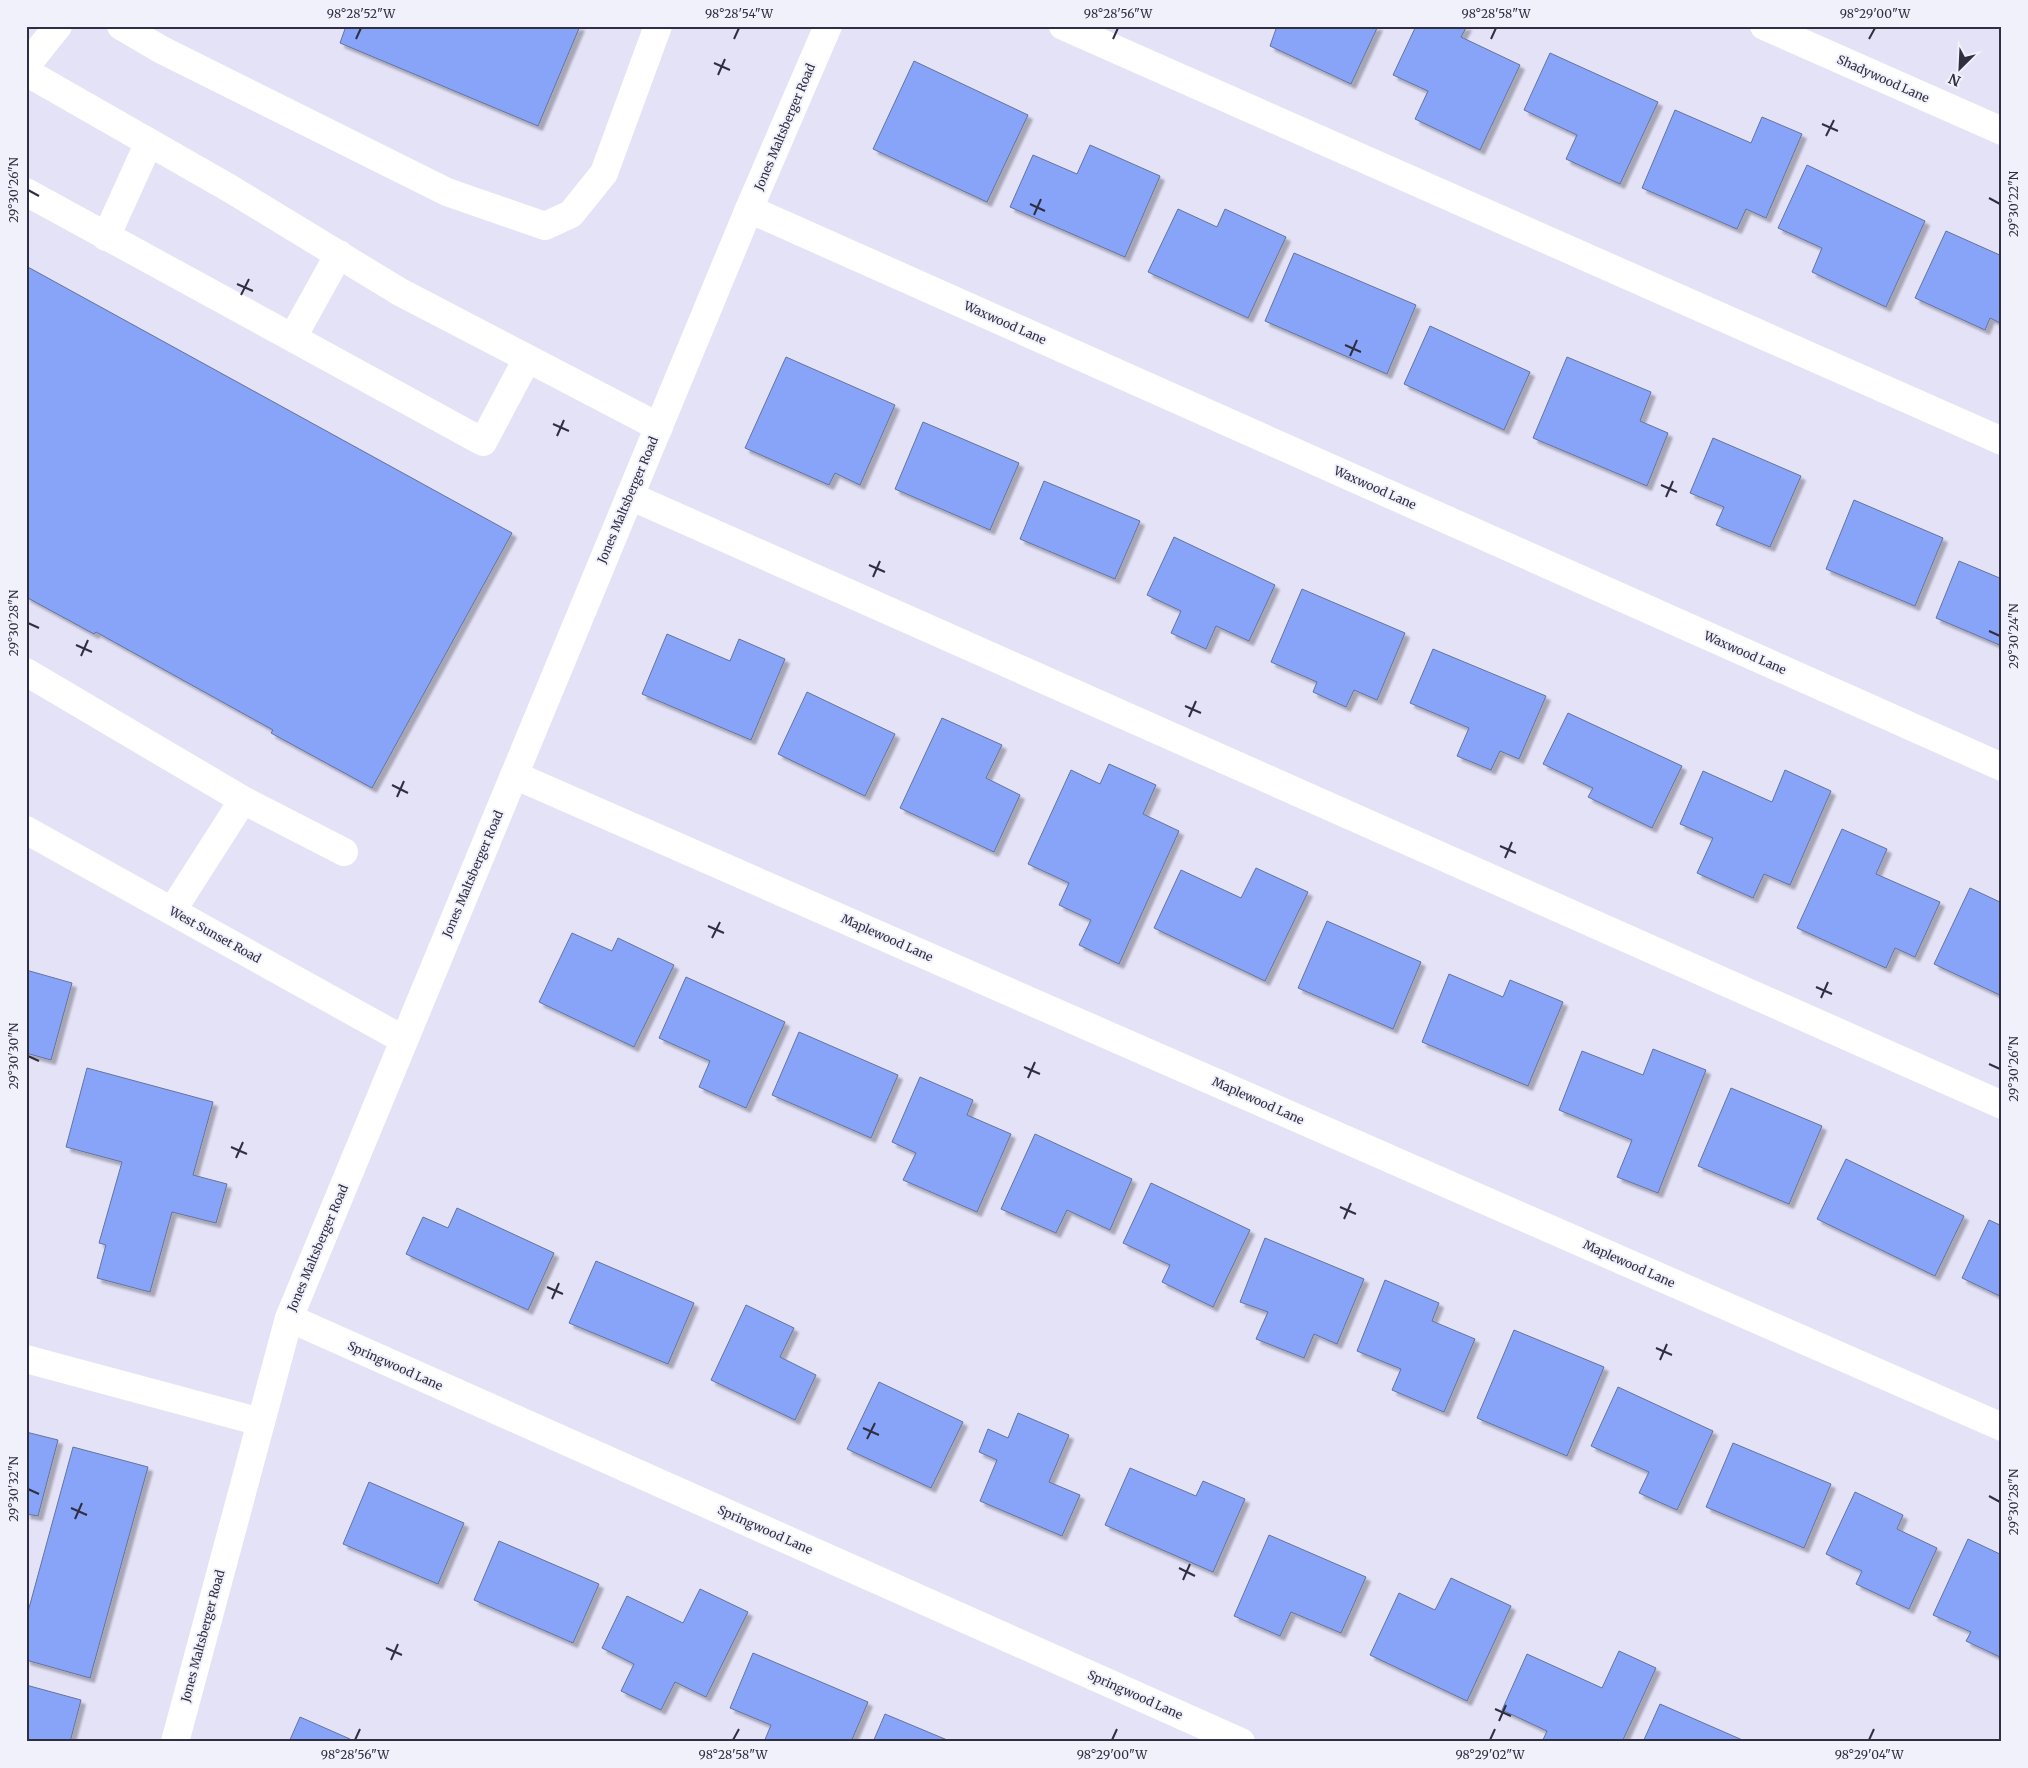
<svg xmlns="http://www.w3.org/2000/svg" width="2028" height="1768" font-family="Merriweather,serif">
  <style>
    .building { fill: #87a4f8; stroke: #63739e; filter: url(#shadow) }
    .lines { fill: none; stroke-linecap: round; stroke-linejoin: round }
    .minor { stroke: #fff; stroke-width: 28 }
    .major { stroke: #fff; stroke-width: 28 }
    .ticks { fill: none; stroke: #302e41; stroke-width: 2 }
    .labels { text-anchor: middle; stroke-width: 4; stroke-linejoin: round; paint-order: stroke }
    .street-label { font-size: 12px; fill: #302e41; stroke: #f1f1fb }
    .neatline { fill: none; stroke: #302e41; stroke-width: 2 }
    .ticks-label { font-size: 12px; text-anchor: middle; fill: #302e41 }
  </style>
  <defs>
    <filter id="shadow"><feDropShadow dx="4.5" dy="4.5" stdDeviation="1" flood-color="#0004"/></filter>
  </defs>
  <rect width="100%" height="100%" fill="#e4e2f7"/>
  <path class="building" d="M346,26H580L538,126L340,43Z
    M1277,26H1378L1351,84L1270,46Z
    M1416,26H1467L1461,37L1520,65L1480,150L1415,119L1428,91L1393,75Z
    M1550,53L1658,102L1620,184L1566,159L1577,135L1524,110Z
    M914,61L1028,115L987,202L873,149Z
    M1675,110L1751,143L1762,117L1802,134L1766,218L1746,209L1737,229L1642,188Z
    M1090,145L1160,176L1125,257L1010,207L1033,155L1077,174Z
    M1807,165L1925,221L1886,307L1812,272L1822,248L1778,228Z
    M1178,209L1217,227L1225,209L1286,237L1248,318L1148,272Z
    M1946,231L2002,256V324L1990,318L1985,330L1915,298Z
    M1294,253L1416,305L1387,374L1265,321Z
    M26,266L512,533L372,788L271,733L273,730L96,632L94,634L26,597Z
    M1430,326L1530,372L1504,430L1404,384Z
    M786,357L895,405L860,485L835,473L829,485L745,448Z
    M1567,357L1651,392L1640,421L1668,433L1647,486L1533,438Z
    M923,422L1019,463L990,530L895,489Z
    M1713,438L1801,476L1770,547L1716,525L1724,507L1690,493Z
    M1044,481L1140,521L1115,579L1020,539Z
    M1854,500L1943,538L1915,606L1826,569Z
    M1174,537L1275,585L1249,641L1216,626L1206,649L1171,633L1181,611L1147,595Z
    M1959,561L2002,579V646L1936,618Z
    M1302,589L1405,633L1377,700L1354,690L1346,707L1313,692L1317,682L1271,662Z
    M667,634L730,661L739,639L785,659L751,740L642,694Z
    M1433,649L1546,696L1519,759L1500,751L1491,770L1457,756L1469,728L1410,703Z
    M807,692L895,734L865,796L778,754Z
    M1568,713L1682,766L1652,828L1588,797L1593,788L1543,764Z
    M942,718L1002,745L986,778L1020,795L994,852L900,808Z
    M1109,764L1156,785L1143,814L1179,831L1119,964L1079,945L1091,920L1059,905L1069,883L1028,864L1071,770L1100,784Z
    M1785,770L1831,791L1790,885L1764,874L1753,898L1697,873L1713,838L1680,824L1703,771L1772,802Z
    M1842,829L1887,849L1876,874L1940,902L1915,957L1895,948L1886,968L1797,928Z
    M1256,868L1308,892L1265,981L1154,928L1181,870L1241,898Z
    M1970,888L2002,903V996L1934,964Z
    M1327,921L1421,962L1393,1029L1298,988Z
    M572,933L612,951L618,938L674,965L634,1047L539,1002Z
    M26,970L72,983L51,1060L26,1053Z
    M1449,974L1503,997L1510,980L1563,1002L1528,1086L1422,1042Z
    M686,977L785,1022L746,1108L699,1087L710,1061L659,1038Z
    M799,1032L898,1075L871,1138L772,1095Z
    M1653,1049L1706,1070L1658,1193L1617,1177L1632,1140L1559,1110L1582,1051L1643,1075Z
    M87,1068L213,1102L193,1175L227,1184L216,1223L172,1212L150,1292L97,1278L106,1245L99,1243L122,1162L66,1147Z
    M920,1077L973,1100L967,1115L1011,1134L977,1212L903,1180L916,1153L892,1142Z
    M1731,1088L1822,1126L1789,1204L1698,1166Z
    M1035,1134L1132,1179L1110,1230L1067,1210L1056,1233L1001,1209Z
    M1846,1159L1964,1216L1935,1276L1817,1219Z
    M1151,1183L1250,1230L1213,1307L1162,1282L1170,1265L1123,1243Z
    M457,1208L554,1253L528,1310L406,1254L423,1217L448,1228Z
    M1989,1220L2002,1226V1297L1962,1278Z
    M1265,1238L1364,1279L1337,1344L1314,1334L1304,1358L1256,1339L1268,1312L1240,1302Z
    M596,1261L694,1303L668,1364L569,1323Z
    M1385,1280L1439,1303L1432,1321L1475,1339L1444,1412L1392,1390L1401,1369L1357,1351Z
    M746,1305L794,1328L780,1357L816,1375L795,1420L711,1380Z
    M1514,1330L1604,1367L1567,1456L1477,1418Z
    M879,1382L963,1422L931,1488L847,1449Z
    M1618,1387L1713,1431L1677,1510L1639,1493L1649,1472L1591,1446Z
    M1018,1413L1069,1435L1049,1482L1080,1495L1062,1536L980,1501L997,1460L979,1452L988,1429L1008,1438Z
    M26,1432L58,1440L38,1516L26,1514Z
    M1733,1443L1831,1484L1804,1548L1706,1507Z
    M73,1447L148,1467L90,1678L26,1660V1619Z
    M1130,1468L1196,1496L1203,1481L1245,1499L1213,1572L1105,1525Z
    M369,1482L464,1523L438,1584L343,1544Z
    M1855,1492L1903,1515L1897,1529L1937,1548L1909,1609L1856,1584L1862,1571L1826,1554Z
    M1269,1535L1366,1577L1341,1633L1291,1612L1280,1636L1234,1616Z
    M1968,1539L2002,1555V1658L1966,1641L1971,1632L1933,1615Z
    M499,1541L599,1584L573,1643L474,1600Z
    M1451,1578L1511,1606L1467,1701L1370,1655L1399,1593L1435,1610Z
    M700,1589L748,1612L706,1697L675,1682L661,1710L621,1691L634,1664L602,1648L627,1596L683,1623Z
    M1619,1651L1656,1668L1622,1742H1542L1547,1731L1502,1710L1527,1654L1602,1688Z
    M753,1653L868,1702L851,1742H764L771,1725L730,1708Z
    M26,1685L81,1700L70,1742H26Z
    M1660,1704L1747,1742H1643Z
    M885,1714L952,1742H873Z
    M300,1717L350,1739L349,1742H289Z"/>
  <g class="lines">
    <path class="minor" d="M121,26L160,49L447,192L545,226L571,214L604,173L658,26
      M1063,26L2002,441
      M1764,26L2002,131
      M26,66L58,26
      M26,72L229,188L400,292L659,427
      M26,192L483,442L527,359
      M749,209L2002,767
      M106,237L149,142
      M293,337L339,254
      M630,496L2002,1105
      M26,672L243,800L172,911
      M514,775L2002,1427
      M243,800L344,852
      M289,1318L1241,1742
      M26,1359L261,1422"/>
    <path class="major" d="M26,830L404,1040
      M175,1742L289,1318L749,209L828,26"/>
  </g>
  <path class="ticks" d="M356,39L361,28M734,39L739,28M1113,39L1118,28M1491,39L1496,28M1869,39L1875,28M714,63L730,70M718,75L725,59M1822,124L1838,131M1826,136L1834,120M28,190L39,196M1989,198L2000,204M1030,204L1045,211M1034,215L1041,199M237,284L253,291M241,295L249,279M1345,345L1361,352M1350,356L1357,340M553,424L569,431M557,436L564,420M1661,485L1677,492M1666,497L1673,481M869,565L885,572M873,577L880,561M28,623L39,628M1989,631L2000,636M76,645L92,652M81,656L88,640M1185,706L1201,713M1189,717L1196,701M392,785L408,793M397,797L404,781M1500,846L1516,853M1505,858L1512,842M708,926L724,933M712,938L720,922M1816,987L1832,994M1821,998L1828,982M28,1056L39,1061M1989,1064L2000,1069M1024,1067L1040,1074M1028,1078L1035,1062M231,1147L247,1154M236,1158L243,1142M1340,1207L1356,1214M1344,1219L1351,1203M547,1287L563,1294M552,1299L559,1283M1656,1348L1672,1355M1660,1360L1667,1344M863,1428L879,1435M867,1439L875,1423M28,1489L39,1494M1989,1496L2000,1502M71,1508L87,1515M75,1519L82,1503M1179,1568L1195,1576M1183,1580L1190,1564M386,1648L402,1655M391,1660L398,1644M1495,1709L1511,1716M1499,1721L1506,1705M355,1740L360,1729M733,1740L739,1729M1112,1740L1117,1729M1490,1740L1495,1729M1869,1740L1874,1729"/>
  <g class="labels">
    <g class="street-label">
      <text transform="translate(1883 79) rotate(24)" y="4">Shadywood Lane</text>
      <text transform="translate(785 127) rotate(-67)" y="4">Jones Maltsberger Road</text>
      <text transform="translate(1005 323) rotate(24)" y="4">Waxwood Lane</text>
      <text transform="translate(1375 488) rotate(24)" y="4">Waxwood Lane</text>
      <text transform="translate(628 500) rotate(-67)" y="4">Jones Maltsberger Road</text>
      <text transform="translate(1745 653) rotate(24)" y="4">Waxwood Lane</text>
      <text transform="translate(473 874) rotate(-67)" y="4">Jones Maltsberger Road</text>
      <text transform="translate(215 935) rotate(29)" y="4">West Sunset Road</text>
      <text transform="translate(887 938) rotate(24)" y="4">Maplewood Lane</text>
      <text transform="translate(1258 1101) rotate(24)" y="4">Maplewood Lane</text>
      <text transform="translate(318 1248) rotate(-67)" y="4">Jones Maltsberger Road</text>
      <text transform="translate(1629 1264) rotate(24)" y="4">Maplewood Lane</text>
      <text transform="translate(395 1366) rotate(24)" y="4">Springwood Lane</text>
      <text transform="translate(765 1530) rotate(24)" y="4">Springwood Lane</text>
      <text transform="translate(203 1636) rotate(-75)" y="4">Jones Maltsberger Road</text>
      <text transform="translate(1135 1695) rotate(24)" y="4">Springwood Lane</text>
    </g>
  </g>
  <rect width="2028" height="1768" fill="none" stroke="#f1f1fb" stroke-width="55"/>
  <g transform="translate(1960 68) rotate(204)" stroke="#f1f1fb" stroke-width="4" paint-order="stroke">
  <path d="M0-4L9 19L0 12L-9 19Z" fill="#302e41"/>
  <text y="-8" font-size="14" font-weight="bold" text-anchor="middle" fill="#302e41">N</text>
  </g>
  <rect x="28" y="28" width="1972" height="1712" class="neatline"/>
  <g class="ticks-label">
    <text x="361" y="18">98°28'52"W</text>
    <text x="739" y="18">98°28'54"W</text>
    <text x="1118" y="18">98°28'56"W</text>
    <text x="1496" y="18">98°28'58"W</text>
    <text x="1875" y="18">98°29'00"W</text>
    <text transform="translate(14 190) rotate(-90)" y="4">29°30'26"N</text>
    <text transform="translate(2014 204) rotate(-90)" y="4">29°30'22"N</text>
    <text transform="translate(14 623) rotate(-90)" y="4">29°30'28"N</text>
    <text transform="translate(2014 636) rotate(-90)" y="4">29°30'24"N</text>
    <text transform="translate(14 1056) rotate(-90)" y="4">29°30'30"N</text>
    <text transform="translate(2014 1069) rotate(-90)" y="4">29°30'26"N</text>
    <text transform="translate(14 1489) rotate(-90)" y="4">29°30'32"N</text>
    <text transform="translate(2014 1502) rotate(-90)" y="4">29°30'28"N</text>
    <text x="355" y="1759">98°28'56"W</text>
    <text x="733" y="1759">98°28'58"W</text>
    <text x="1112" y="1759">98°29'00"W</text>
    <text x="1490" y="1759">98°29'02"W</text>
    <text x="1869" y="1759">98°29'04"W</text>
  </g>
</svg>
